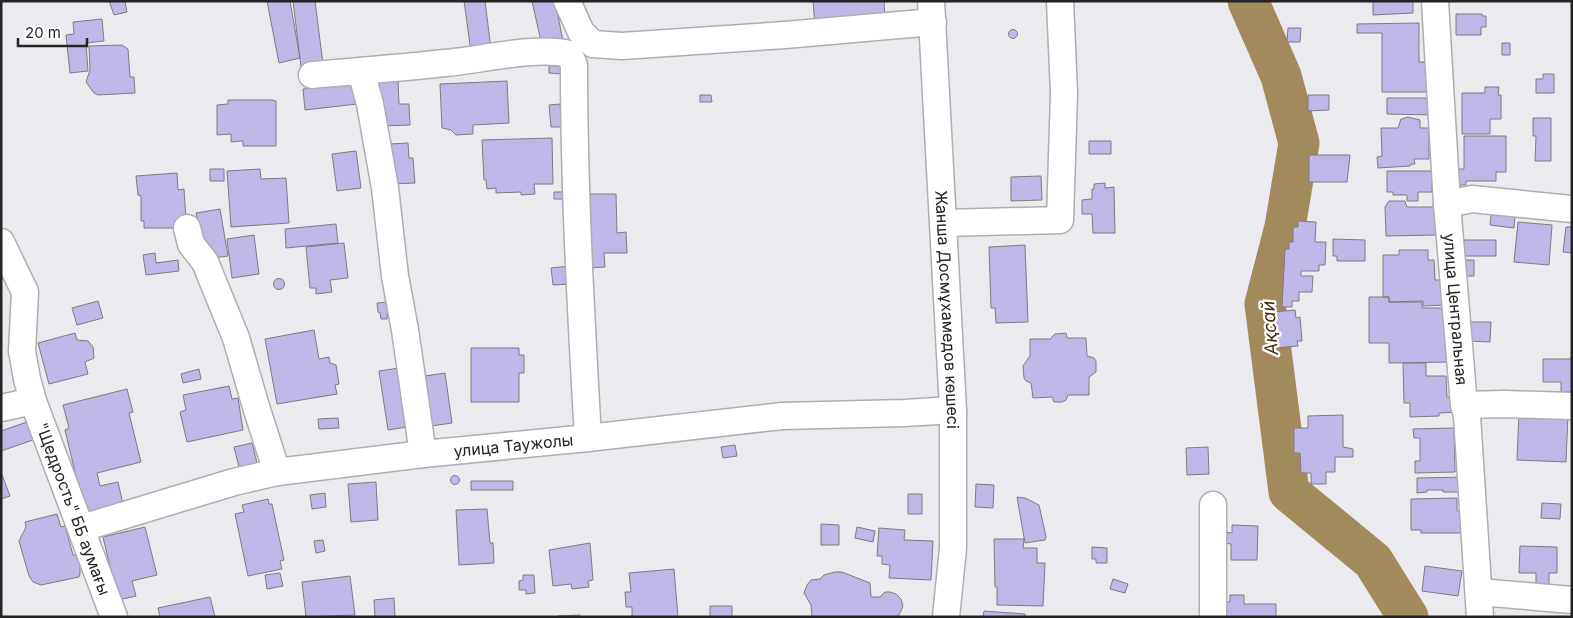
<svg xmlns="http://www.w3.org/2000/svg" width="1573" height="618" font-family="Inter,sans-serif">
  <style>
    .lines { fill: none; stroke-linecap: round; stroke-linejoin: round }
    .river { stroke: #a38a5d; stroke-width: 41 }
    .building { fill: #bfb7e8; stroke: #7d7c80 }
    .minor-casing { stroke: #aeadb2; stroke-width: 29 }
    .minor { stroke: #fff; stroke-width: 26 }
    .labels { text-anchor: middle; stroke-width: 4.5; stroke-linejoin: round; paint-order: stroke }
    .street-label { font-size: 16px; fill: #242425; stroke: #fff }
    .water-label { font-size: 18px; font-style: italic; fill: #402d06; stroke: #fff }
  </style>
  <rect width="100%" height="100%" fill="#ebeaef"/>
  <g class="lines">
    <path class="river" d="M1248,1L1281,76L1299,143L1285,227L1265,304L1289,492L1373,561L1408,617"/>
  </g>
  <path class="building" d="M109,1H125L127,12L114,15Z
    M267,1H290L300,58L279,63Z
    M293,1H315L323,64L301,67Z
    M464,1H485L491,49L471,52Z
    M532,1H555L563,41L542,46Z
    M813,1H884L885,21L815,26Z
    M1373,1H1413V13L1373,15Z
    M1456,14H1482V16H1486V27H1481V35H1456Z
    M102,19L104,41L86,43L88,71L70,73L66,35L74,34L73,22Z
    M1419,23V62H1432V92H1382V33H1357V24Z
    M1288,28H1301L1300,42H1287Z
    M1008.5 34a4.5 4.5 0 1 1 9 0a4.5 4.5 0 1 1-9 0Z
    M1502,43H1510V55H1502Z
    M122,45L128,49L130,77H134L135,93L98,95L94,93L86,82L90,70L89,46Z
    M549,65L561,66V74L549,73Z
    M1543,74H1554V93H1536V79H1543Z
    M398,80L399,104H409L410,125L382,126L377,81Z
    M507,81L509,123L473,125V134L456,135L451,130L442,128L440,84Z
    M355,84L357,104L305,110L303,89Z
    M1485,87H1499L1498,95H1501V119H1490V134H1462V93H1485Z
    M700,95H711L712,102H700Z
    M1308,95H1329V110L1308,111Z
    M1387,98H1435V115L1387,114Z
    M228,100H272L276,101V146H243V141L231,142V134L217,135V105L228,104Z
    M560,104L562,127H551L549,105Z
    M1408,117L1420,120V128H1429V159H1414L1415,164H1411L1410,166L1378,168L1377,157L1382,156L1381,128H1398L1401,119Z
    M1533,118H1551V161H1535L1536,136H1533Z
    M1464,136H1506V172H1496V181H1466V185H1452V169H1464Z
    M552,138L553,184H534L535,194L521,195V192L496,193V188L487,189L486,180H484L482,140Z
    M1089,141H1111V154H1089Z
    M408,143L409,158H413L415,183L391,184L390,144Z
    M356,151L361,188L337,191L332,154Z
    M1309,155H1350L1347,182H1309Z
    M210,169H224V181H210Z
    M260,169L261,179L286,178L289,223L231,227L227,171Z
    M1387,171H1432V192H1418V201H1407V195H1393V192H1387Z
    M177,173L178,190L184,189L186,219L178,228H144V221H141V196L138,195L136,176Z
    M1041,176L1042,200L1011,201V177Z
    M1105,183V188L1114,187L1115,233H1093L1092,214H1082V200L1092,199V189H1094V184Z
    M554,192H568V199H554Z
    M586,194H616L617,233L626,232L627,253H604L605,267L587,268Z
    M1389,201H1405L1407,207H1435L1436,235L1386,236L1385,207Z
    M1492,207L1537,210L1536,219L1515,217L1514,228L1490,225Z
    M220,209L228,256L206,259L196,213Z
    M1298,221L1316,222L1315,242H1326L1325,265H1319V271H1301V276H1313L1312,292H1299V301H1292V307H1282L1285,249H1289V242H1293V227H1298Z
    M1518,222L1552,225L1549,265L1514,262Z
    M336,224L338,243L286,248L285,229Z
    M1566,227H1572V253L1563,252Z
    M254,235L259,274L232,278L227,239Z
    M1333,239L1365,240V261H1337V256H1333Z
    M1464,240H1496V256H1464Z
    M344,243L348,278L330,280L332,292L316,294V288H310L306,247Z
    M1025,245L1028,322L996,323L995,308H991L989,247Z
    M1399,250H1428V260H1434L1435,280H1447V305L1423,306V301L1389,302V297H1383V255H1399Z
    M155,253L156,263L178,260L179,271L146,275L143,255Z
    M1463,260H1474V276H1463Z
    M570,266L571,284L553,285L551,268Z
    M273.5 284a5.5 5.5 0 1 1 11 0a5.5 5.5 0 1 1-11 0Z
    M1369,297H1389V302H1422V308H1445L1453,362L1389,363V343H1369Z
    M98,301L103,318L77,325L72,308Z
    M388,302L387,319H381L380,313L378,312L377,303Z
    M1295,310L1296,318L1300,317L1302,341H1297L1298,346L1276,348L1273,312Z
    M1470,322H1491L1490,342L1469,341Z
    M314,330L319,359L329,357L330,363L336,365L339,384L335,385L337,394L277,404L265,339Z
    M75,333L77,340L88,341L93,347L94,358L85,362L88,374L49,384L38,343Z
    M1066,333L1067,338H1086L1087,356L1094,358L1096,361V372L1089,377V395H1068L1066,400L1062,402H1054L1052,397L1033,398L1031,383L1026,381L1024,378L1023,366L1030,356V339H1050L1055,334Z
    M471,348H519V355H524V373H519V402H471Z
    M1543,359H1572V392H1561V382H1543Z
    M1403,363H1426V376H1446L1447,397L1456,396L1457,412L1439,413V416L1410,417V403H1404Z
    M399,368L407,427L388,430L379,371Z
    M199,369L201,379L183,383L181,374Z
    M445,373L452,423L431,426L425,376Z
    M229,386L232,399L238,398L243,430L187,442L180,412L186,410L183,395Z
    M127,389L133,412L129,413L141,462L97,473L100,486L118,482L123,504L85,514L65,430L69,428L63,405Z
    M1519,411L1568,414L1566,462L1517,460Z
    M1343,415V447L1353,449V457H1335V472H1326V484H1311V473H1301L1300,453H1294V428H1308V416Z
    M338,418L339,428L319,429L318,419Z
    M27,422L33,440L1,451V431Z
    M1454,428L1455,472L1415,473V461H1420V438H1414L1413,429Z
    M252,443L258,467L240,471L234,447Z
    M735,445L737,456L723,458L721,447Z
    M1208,447L1209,474L1187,475L1186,448Z
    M1,472L10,496L1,499Z
    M450.5 480a4.5 4.5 0 1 1 9 0a4.5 4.5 0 1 1-9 0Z
    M1466,477L1461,492H1443V490H1427V492L1417,493V478Z
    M471,481H513V490H471Z
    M376,482L378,520L351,522L348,484Z
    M976,484L994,485L993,508L975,507Z
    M325,493L326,507L312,509L310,495Z
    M908,494H922V514H908Z
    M1017,497L1025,498L1039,505L1046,537L1045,540L1025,543Z
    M1457,498V511H1460L1461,533H1421V530H1411V499Z
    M268,499L269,504H272L284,560L280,561L282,569L248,576L235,514L244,512L242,505Z
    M1542,503L1561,504L1560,519L1541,518Z
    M487,509L490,543H493L494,563L459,565L456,510Z
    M57,514L61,527L65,526L73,555H77L80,562V574L79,577L41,585L33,582L29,576L19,541L26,527L25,522Z
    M821,524L839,525V545H821Z
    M1232,525L1258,526L1257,560H1231V544L1224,543V532L1232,533Z
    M145,527L157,575L132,581L136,596L118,600L103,537Z
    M857,527L875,531L873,542L855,538Z
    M879,528L905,530L904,540L933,541L931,580L889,578L890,565L882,564V556H877Z
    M994,539H1024L1023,548H1037V563H1045L1043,606L997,605V587H995Z
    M323,540L325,551L316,553L314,541Z
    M590,543L593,580L588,581L589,587L572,589L571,584L553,586L549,550Z
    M1520,546L1557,547V573H1549V588H1536V573H1519Z
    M1092,547L1107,548V563H1096V559H1092Z
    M1425,566L1462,571L1458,596L1422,591Z
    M674,569L678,617H632V607H626L625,592H631L629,573Z
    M835,572H842L870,583L871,597H880L885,592H890L896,594L901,599L903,606L899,615L896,617H812L811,605L804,593L807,585L811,580L820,579L824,575Z
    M280,573L283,586L267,589L265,575Z
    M523,575H534L535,593L526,594V590H519V581L523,580Z
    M350,576L355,615L306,617L302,582Z
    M1113,579L1128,584L1125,593L1110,589Z
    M1230,595H1244V604H1276V617H1225V602H1230Z
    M210,597L215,617H160L158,608Z
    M394,598L395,617H375L374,600Z
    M710,606H732V617H710Z
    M984,611L1025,614V617H983Z
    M580,615V617L558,616Z"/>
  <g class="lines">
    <defs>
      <g id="minor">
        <path d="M567,1L581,32L593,44L622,46L785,35L933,22"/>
        <path id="s1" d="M931,1L953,410V548L946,617"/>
        <path id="s2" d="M1435,1L1447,204L1464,405L1467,416L1480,617"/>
        <path d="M361,71L370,104L385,188L395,276L405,330L423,454"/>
        <path d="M312,75C356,71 400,68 445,63C480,60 536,46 569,54L574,65C574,190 581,314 588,438"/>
        <path d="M1447,204L1472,199L1572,209"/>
        <path d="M944,223L1060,220L1064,93L1060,1"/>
        <path d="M187,228L191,244L205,262L236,338L257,410L277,472"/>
        <path id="s3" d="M1,242L25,292L22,351L27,379L33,401L114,617"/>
        <path d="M1464,405L1504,404L1572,406"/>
        <path d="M1,408L33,401"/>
        <path d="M1213,505V617"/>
        <path id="s4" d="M82,528L234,482L277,472L423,454L588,438L782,416L905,413L953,410"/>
        <path d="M1479,592L1572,600"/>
      </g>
    </defs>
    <use href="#minor" class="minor-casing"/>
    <use href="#minor" class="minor"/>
  </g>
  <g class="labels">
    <g class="street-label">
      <text dy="6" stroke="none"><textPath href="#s1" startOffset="309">Жанша Досмұхамедов көшесі</textPath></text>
      <text dy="6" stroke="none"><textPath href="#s2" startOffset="309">улица Центральная</textPath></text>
      <text dy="6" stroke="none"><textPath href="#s4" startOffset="441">улица Таужолы</textPath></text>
      <text dy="6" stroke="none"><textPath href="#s3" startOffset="281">"Щедрость" ББ аумағы</textPath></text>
    </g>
    <g class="water-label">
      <text transform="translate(1270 328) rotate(-94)" y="6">Ақсай</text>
    </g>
  </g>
  <rect width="1573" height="618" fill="none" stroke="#242425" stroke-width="5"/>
  <path d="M18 38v8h69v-8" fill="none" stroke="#242425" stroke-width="2.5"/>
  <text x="25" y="38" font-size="15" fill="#242425" stroke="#ffffff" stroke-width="4" paint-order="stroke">20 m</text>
</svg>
